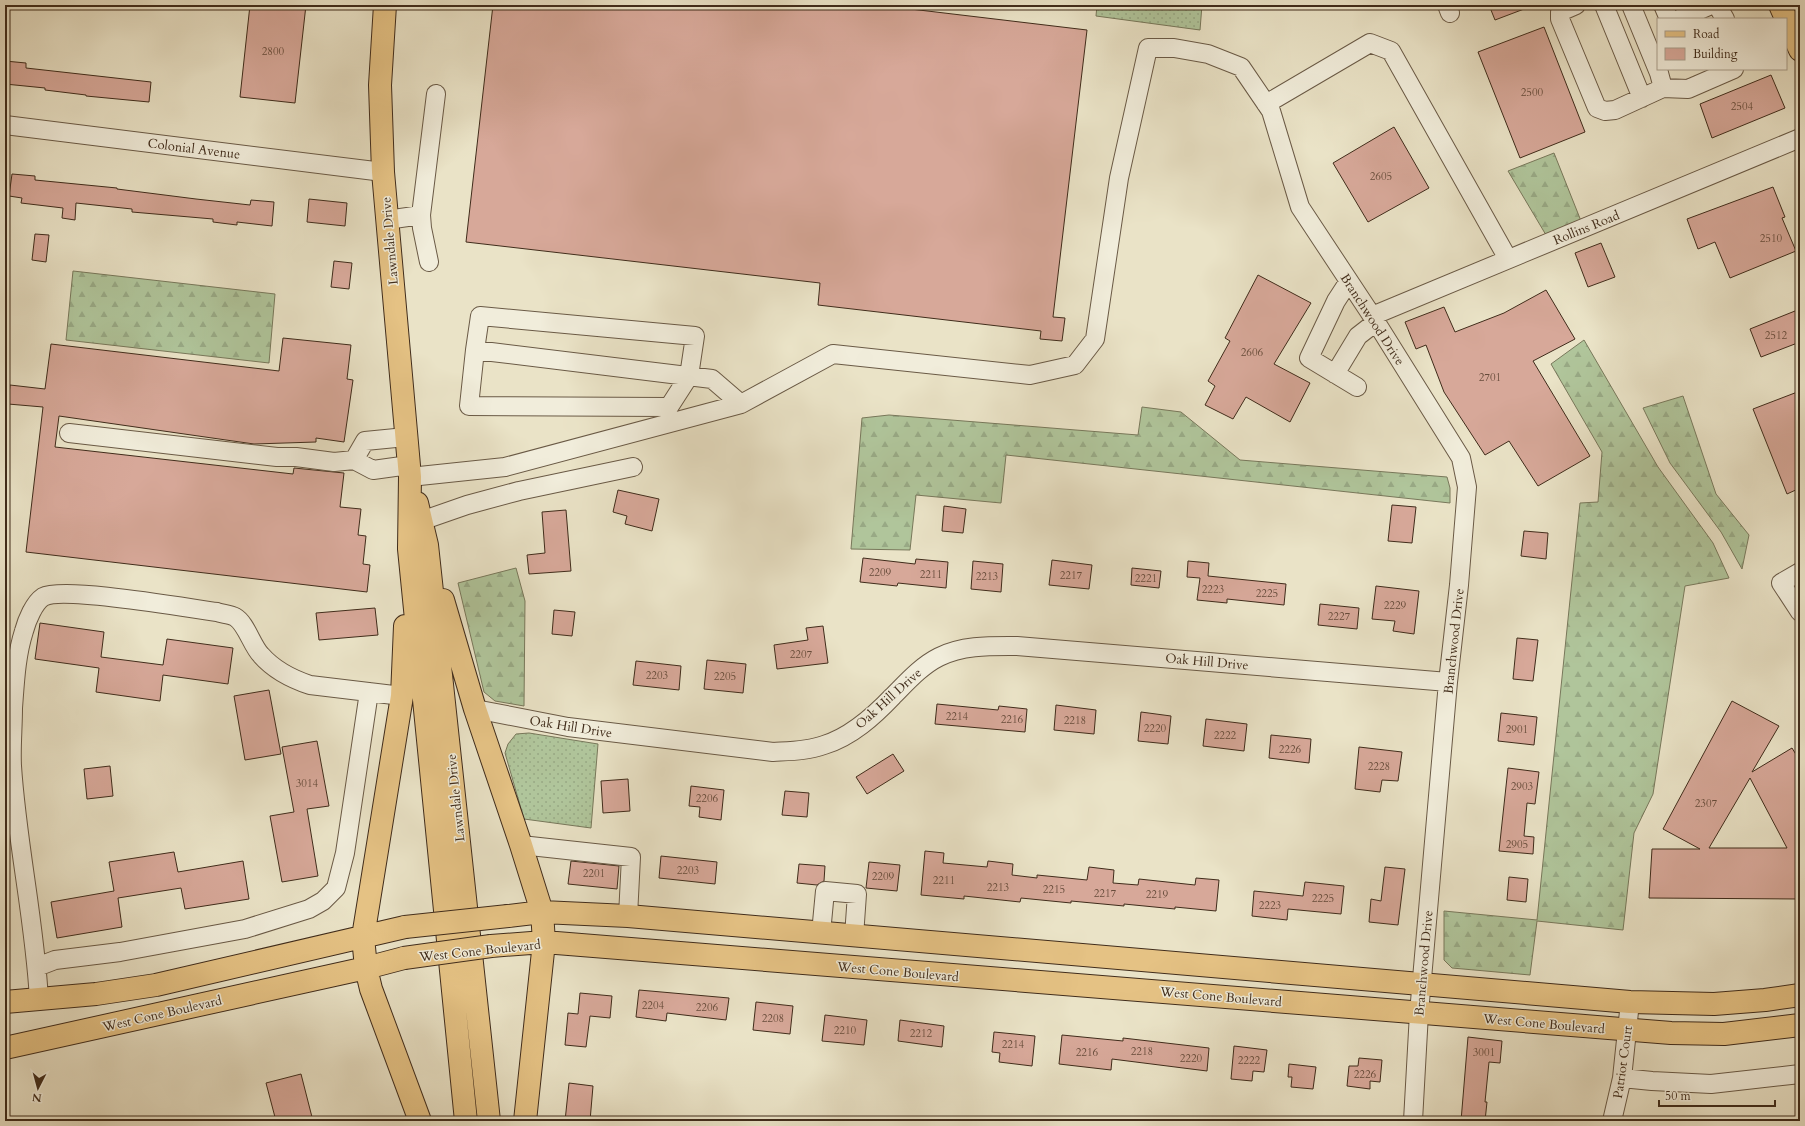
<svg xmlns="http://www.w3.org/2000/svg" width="1805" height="1126" font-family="Cardo,serif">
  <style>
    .grass { fill: url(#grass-dots); stroke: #78785b }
    .forest { fill: url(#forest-firs); stroke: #78785b }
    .building { fill: #d7a899; stroke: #402c1b; fill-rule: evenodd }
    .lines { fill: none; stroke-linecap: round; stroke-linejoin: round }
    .minor-casing { stroke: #6a5a46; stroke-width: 20 }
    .major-casing { stroke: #402c1b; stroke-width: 24 }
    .minor { stroke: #f1eddb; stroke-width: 18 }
    .major { stroke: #e5c284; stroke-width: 22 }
    .major-bridge-casing { stroke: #402c1b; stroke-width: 24; stroke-linecap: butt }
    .major-bridge { stroke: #e5c284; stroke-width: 22 }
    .labels { text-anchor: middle; stroke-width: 3; stroke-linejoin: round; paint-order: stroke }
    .number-label { font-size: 11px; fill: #664b3a }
    .street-label { font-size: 13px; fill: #402c1b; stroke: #f1eddb }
  </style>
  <defs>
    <pattern id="grass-dots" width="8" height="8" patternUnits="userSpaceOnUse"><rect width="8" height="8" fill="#b0c59b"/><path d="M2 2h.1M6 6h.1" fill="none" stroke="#98a985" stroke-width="1.8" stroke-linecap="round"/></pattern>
    <pattern id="forest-firs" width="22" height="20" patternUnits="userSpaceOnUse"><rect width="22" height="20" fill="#b0c59b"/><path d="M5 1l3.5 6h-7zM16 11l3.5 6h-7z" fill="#98a985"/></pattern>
  </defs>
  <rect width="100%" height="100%" fill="#eae3c7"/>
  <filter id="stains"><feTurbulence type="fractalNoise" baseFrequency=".005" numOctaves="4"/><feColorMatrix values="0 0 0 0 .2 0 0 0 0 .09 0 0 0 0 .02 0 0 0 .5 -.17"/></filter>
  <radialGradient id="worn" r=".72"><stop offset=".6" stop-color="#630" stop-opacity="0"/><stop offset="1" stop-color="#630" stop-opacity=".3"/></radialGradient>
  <path class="grass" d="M1097,5H1202L1200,30L1096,16Z
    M529,733L598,744L591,828L524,819L505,753L508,744L516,734Z"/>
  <path class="forest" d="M1554,153L1581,221L1546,235L1508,171Z
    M73,271L275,294L269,363L66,340Z
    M1584,340L1658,467L1713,543L1729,578L1685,586L1653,794L1634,833L1623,930L1537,921L1530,975L1452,968L1444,960V911L1537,920L1580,503L1598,502L1602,452L1551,364Z
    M1683,396L1716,494L1749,535L1742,569L1721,532L1670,463L1643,408Z
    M1142,407L1181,412L1240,460L1447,477L1450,488V503L1006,455L1001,503L916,495L910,550L851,549L862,418L889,415L1138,435Z
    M516,568L525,601L524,706L495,701L484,692L458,583Z"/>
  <path class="building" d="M250,5H306L295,103L240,97Z
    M493,5H877L1087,30L1053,317L1065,318L1062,341L1040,339L1041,331L818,305L820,283L466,242Z
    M1489,5H1532V6L1495,20Z
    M1544,27L1585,132L1520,158L1478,52Z
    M5,61L26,63V68L151,82L149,102L86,96V95L45,90V88L5,84Z
    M1771,75L1785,108L1712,138L1700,104Z
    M1394,127L1429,188L1368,222L1333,163Z
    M12,174L35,176V180L117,188V189L196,199L250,205L251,200L274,202L272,226L237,222V225L213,222V219L132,212V209L76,203L75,220L62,218L63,208L21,203L22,198L9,196Z
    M1773,187L1785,217L1782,218L1796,251L1730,278L1715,242L1698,249L1687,219Z
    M309,199L347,203L345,226L307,222Z
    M35,234L49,235L46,262L32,260Z
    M1601,243L1615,277L1588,287L1575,253Z
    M334,261L352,263L349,289L331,287Z
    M1258,275L1311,303L1274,364L1310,383L1290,422L1246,397L1233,419L1205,405L1215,386L1208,381L1230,341L1225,338Z
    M1546,290L1575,339L1533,361L1590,456L1538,486L1509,441L1485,455L1444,392L1426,345L1416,349L1405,322L1444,307L1455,332L1504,313Z
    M1800,309V342L1761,357L1750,329Z
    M283,338L351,345L347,379L353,380L344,442L316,438V442L254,444L59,416L55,447L293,474L294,468L344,473L340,507L361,509L358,535L366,536L363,564L370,565L367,592L26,552L43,407L8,404L10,385L45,389L51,344L279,371Z
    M1800,391V488L1787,494L1753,409Z
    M618,490L659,499L652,531L625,524L627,516L613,512Z
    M1392,505L1416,507L1412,543L1388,541Z
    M944,506L966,509L963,533L942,531Z
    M566,510L571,571L529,574L527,555L545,553L542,512Z
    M1524,531L1548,533L1546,559L1521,556Z
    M863,558L915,564L916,559L948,562L946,588L898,583L897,586L860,582Z
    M1052,560L1092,565L1089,589L1049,585Z
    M973,561L1003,564L1001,592L971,589Z
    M1188,561L1209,563L1208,576L1286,584L1284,605L1227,599V603L1197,600L1200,578L1187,577Z
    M1132,568L1161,571L1159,588L1131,585Z
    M1376,586L1419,591L1414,634L1393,631L1395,621L1372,619Z
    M1320,604L1359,608L1357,629L1318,625Z
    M375,608L378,635L319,640L316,613Z
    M554,610L575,612L572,636L552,634Z
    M40,623L104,632L101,657L163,665L167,639L233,648L228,684L163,675L160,701L96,692L99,668L35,659Z
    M823,626L828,663L777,669L774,645L808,640L806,628Z
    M1517,638L1538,640L1533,681L1513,679Z
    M707,660L746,664L743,693L704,689Z
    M636,661L681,666L679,690L633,685Z
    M269,690L281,754L245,760L234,696Z
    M1732,701L1779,726L1752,772L1792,748L1800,761V899L1649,898L1652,849H1700L1663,829ZM1750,778L1787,848H1709Z
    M937,704L998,710L999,706L1027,709L1025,732L935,724Z
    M1056,705L1096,710L1094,734L1054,730Z
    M1141,712L1171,716L1168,744L1138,741Z
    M1501,713L1537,717L1534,745L1498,741Z
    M1206,719L1247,724L1244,751L1203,746Z
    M1271,735L1311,739L1309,763L1269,758Z
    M317,741L329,806L307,809L318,876L282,882L270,816L294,812L282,747Z
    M1359,747L1402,752L1398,781L1382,780L1380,792L1355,789Z
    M893,754L904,771L867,794L856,777Z
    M110,766L113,796L87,799L84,769Z
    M1508,768L1539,772L1535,804L1527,803L1524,836L1534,837L1533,854L1499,851Z
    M628,779L630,811L603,813L601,781Z
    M691,786L724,790L721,820L699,817L700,807L689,806Z
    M785,791L809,793L807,817L782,815Z
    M925,851L944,853L943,863L987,867L988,861L1013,864L1012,875L1037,878V875L1087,880L1089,867L1114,870L1113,883L1138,885L1139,879L1195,885L1196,878L1219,880L1216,911L1175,907V909L1124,904V906L1071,901V903L1021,898L1020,902L964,896V899L921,895Z
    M174,852L178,872L243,861L249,899L185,909L181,888L118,898L122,927L57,938L51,902L114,891L109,862Z
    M661,856L717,862L715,884L659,878Z
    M571,861L619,866L617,889L568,884Z
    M869,862L900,865L897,891L866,888Z
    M799,864L825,866L824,881L817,885L797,883Z
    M1385,867L1405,869L1398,925L1369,922L1371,899L1381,901Z
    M1509,877L1528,879L1526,902L1507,900Z
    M1305,882L1344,886L1341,914L1288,909L1287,920L1252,916L1254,891L1303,896Z
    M639,990L729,998L726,1020L667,1013L666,1021L636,1017Z
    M580,993L612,996L610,1018L590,1016L586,1047L565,1045L568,1013L578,1014Z
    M756,1002L793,1006L790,1034L753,1030Z
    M825,1015L867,1020L864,1045L822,1041Z
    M900,1020L944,1026L942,1047L898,1041Z
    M994,1032L1035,1036L1032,1066L999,1062L1000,1053L992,1052Z
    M1062,1035L1123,1041V1038L1209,1048L1207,1071L1112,1059L1111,1070L1059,1064Z
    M1468,1037L1502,1041L1500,1063L1489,1062L1485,1102H1487L1485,1121H1461Z
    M1234,1046L1267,1050L1264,1072L1253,1071L1252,1081L1231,1079Z
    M1359,1058L1382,1060L1380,1082L1370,1081V1089L1347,1086L1349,1066H1358Z
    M1289,1064L1316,1067L1313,1089L1291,1087L1292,1077H1288Z
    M301,1074L313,1121H276L266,1083Z
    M569,1083L593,1086L590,1121H565Z"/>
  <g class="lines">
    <defs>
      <path id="minor" d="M1447,5L1450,13
        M1576,5L1560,12V19L1597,108L1605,111L1615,110L1663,88L1688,89L1734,69
        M1604,5L1642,98
        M1631,5L1659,73L1663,88
        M1663,5L1669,19
        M1717,5L1725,19
        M1679,19L1711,5
        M1266,104L1370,43L1391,51L1508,259
        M5,125L383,172
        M387,220L421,215
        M429,262L422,228L421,215L436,94
        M1349,281L1336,301L1309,358L1357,387
        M480,316L695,336L689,376L669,407L469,406L475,350Z
        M1372,316L1800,138
        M475,350L712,379L741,404
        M1335,374L1358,336L1376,322
        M69,433L277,457H296L334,462L354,460L373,470L409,465
        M354,460L365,441L406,437
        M410,477L505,467L741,404L833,354L1030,375L1075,365L1095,339L1119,178L1148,48H1174L1208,54L1241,67L1271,111L1300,207L1376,322L1461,458L1467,487L1459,585L1448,682L1419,1013L1413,1121
        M421,521L467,505L519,491L633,467
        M1800,572L1781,583L1800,612
        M475,709L568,727L773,752C790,751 808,751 824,745C851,737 874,716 893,696C907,682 921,666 939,657C963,645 991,646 1017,646L1448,682
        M521,845L631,857L628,916
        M821,933L825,891L857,894L854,936
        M37,967L55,960L120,952L245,929L309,909L323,901L336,888L345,853L369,692
        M39,1000C35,922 17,844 12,766C11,747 13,727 13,708C15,682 16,656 24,631C27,620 34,603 43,597C63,586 187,608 217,612C222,614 230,614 235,617C246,623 252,646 261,655C274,670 292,679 310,685L402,696
        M1622,1078L1652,1081L1711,1084L1800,1074
        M1612,1121L1622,1078L1630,1002"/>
      <path id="major" d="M385,5L380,85L383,172L410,477L409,549L466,1121
        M1780,5L1800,50
        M417,503L427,545L489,1121
        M443,600L475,709L521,845L542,912L544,942L525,1121
        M405,626L402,696L363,937L366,968L371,989L420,1121
        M508,916L542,912L628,916L1630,1002L1714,1004L1765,1000L1800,995
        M491,946L544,942L1671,1033L1724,1034L1800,1025
        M5,1002L96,994L156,985L405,927
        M5,1048L366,968L404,958"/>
    </defs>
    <use href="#minor" class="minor-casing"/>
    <use href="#major" class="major-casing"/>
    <use href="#minor" class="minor"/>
    <use href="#major" class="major"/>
    <defs>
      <path id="major-bridge" d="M405,927L508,916
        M404,958L491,946"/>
    </defs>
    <use href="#major-bridge" class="major-bridge-casing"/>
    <use href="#major-bridge" class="major-bridge"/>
  </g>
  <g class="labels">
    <g class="number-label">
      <text x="273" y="55">2800</text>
      <text x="1532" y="96">2500</text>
      <text x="1742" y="110">2504</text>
      <text x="1381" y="180">2605</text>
      <text x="1771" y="242">2510</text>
      <text x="1776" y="339">2512</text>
      <text x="1252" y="356">2606</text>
      <text x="1490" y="381">2701</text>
      <text x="880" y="576">2209</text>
      <text x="931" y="578">2211</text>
      <text x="1071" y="579">2217</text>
      <text x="987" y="580">2213</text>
      <text x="1146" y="582">2221</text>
      <text x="1213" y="593">2223</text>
      <text x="1267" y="597">2225</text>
      <text x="1395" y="609">2229</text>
      <text x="1339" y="620">2227</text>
      <text x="801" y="658">2207</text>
      <text x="657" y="679">2203</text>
      <text x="725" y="680">2205</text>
      <text x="957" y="720">2214</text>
      <text x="1012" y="723">2216</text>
      <text x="1075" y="724">2218</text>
      <text x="1155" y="732">2220</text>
      <text x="1517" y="733">2901</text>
      <text x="1225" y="739">2222</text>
      <text x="1290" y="753">2226</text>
      <text x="1379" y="770">2228</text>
      <text x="307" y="787">3014</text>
      <text x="1522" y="790">2903</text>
      <text x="707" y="802">2206</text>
      <text x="1706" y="807">2307</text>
      <text x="1517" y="848">2905</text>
      <text x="688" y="874">2203</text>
      <text x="594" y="877">2201</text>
      <text x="883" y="880">2209</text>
      <text x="944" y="884">2211</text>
      <text x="998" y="891">2213</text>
      <text x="1054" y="893">2215</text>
      <text x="1105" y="897">2217</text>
      <text x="1157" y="898">2219</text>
      <text x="1323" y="902">2225</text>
      <text x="1270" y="909">2223</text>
      <text x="653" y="1009">2204</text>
      <text x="707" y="1011">2206</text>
      <text x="773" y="1022">2208</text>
      <text x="845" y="1034">2210</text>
      <text x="921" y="1037">2212</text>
      <text x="1013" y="1048">2214</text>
      <text x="1142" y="1055">2218</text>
      <text x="1087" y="1056">2216</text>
      <text x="1484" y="1056">3001</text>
      <text x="1191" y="1062">2220</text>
      <text x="1249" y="1064">2222</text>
      <text x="1365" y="1078">2226</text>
    </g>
    <g class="street-label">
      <text transform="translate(194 148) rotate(7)" y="5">Colonial Avenue</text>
      <text transform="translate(1586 227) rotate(-22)" y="5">Rollins Road</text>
      <text transform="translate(389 241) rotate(-95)" y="5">Lawndale Drive</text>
      <text transform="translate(1373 319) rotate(57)" y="5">Branchwood Drive</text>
      <text transform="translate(1453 641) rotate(-84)" y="5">Branchwood Drive</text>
      <text transform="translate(1207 661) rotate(5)" y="5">Oak Hill Drive</text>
      <text transform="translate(888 698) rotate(-42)" y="5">Oak Hill Drive</text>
      <text transform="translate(571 726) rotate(9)" y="5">Oak Hill Drive</text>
      <text transform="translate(455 798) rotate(-96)" y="5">Lawndale Drive</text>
      <text transform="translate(480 950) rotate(-6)" y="5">West Cone Boulevard</text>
      <text transform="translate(1423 963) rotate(-85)" y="5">Branchwood Drive</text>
      <text transform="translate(898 971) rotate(5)" y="5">West Cone Boulevard</text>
      <text transform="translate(1221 996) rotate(5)" y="5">West Cone Boulevard</text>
      <text transform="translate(162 1013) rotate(-13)" y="5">West Cone Boulevard</text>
      <text transform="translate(1544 1023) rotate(5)" y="5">West Cone Boulevard</text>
      <text transform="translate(1622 1062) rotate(-82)" y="5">Patriot Court</text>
    </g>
  </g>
  <rect width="1805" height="1126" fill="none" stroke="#eae3c7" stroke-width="20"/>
  <rect x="6" y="6" width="1793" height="1114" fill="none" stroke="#402c1b" stroke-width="2"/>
  <rect x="10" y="10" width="1785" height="1106" fill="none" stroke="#402c1b"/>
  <rect x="1657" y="18" width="130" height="52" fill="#f1eddb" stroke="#aaa08e"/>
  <rect x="1665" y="31" width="20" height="6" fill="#e5c284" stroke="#aaa08e"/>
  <text x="1693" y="38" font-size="12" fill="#402c1b">Road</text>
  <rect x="1665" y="48" width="20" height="12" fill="#d7a899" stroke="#aaa08e"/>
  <text x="1693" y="58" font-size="12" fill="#402c1b">Building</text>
  <g transform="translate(38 1088) rotate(186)" stroke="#f1eddb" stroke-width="3" paint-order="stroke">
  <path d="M0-3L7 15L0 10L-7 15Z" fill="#402c1b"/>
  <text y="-6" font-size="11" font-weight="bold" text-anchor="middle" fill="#402c1b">N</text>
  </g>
  <path d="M1659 1100v6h116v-6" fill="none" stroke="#402c1b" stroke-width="2"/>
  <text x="1665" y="1100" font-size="12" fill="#402c1b" stroke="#f1eddb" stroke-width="3" paint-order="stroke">50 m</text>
  <rect width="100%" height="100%" filter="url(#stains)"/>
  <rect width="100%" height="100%" fill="url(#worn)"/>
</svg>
